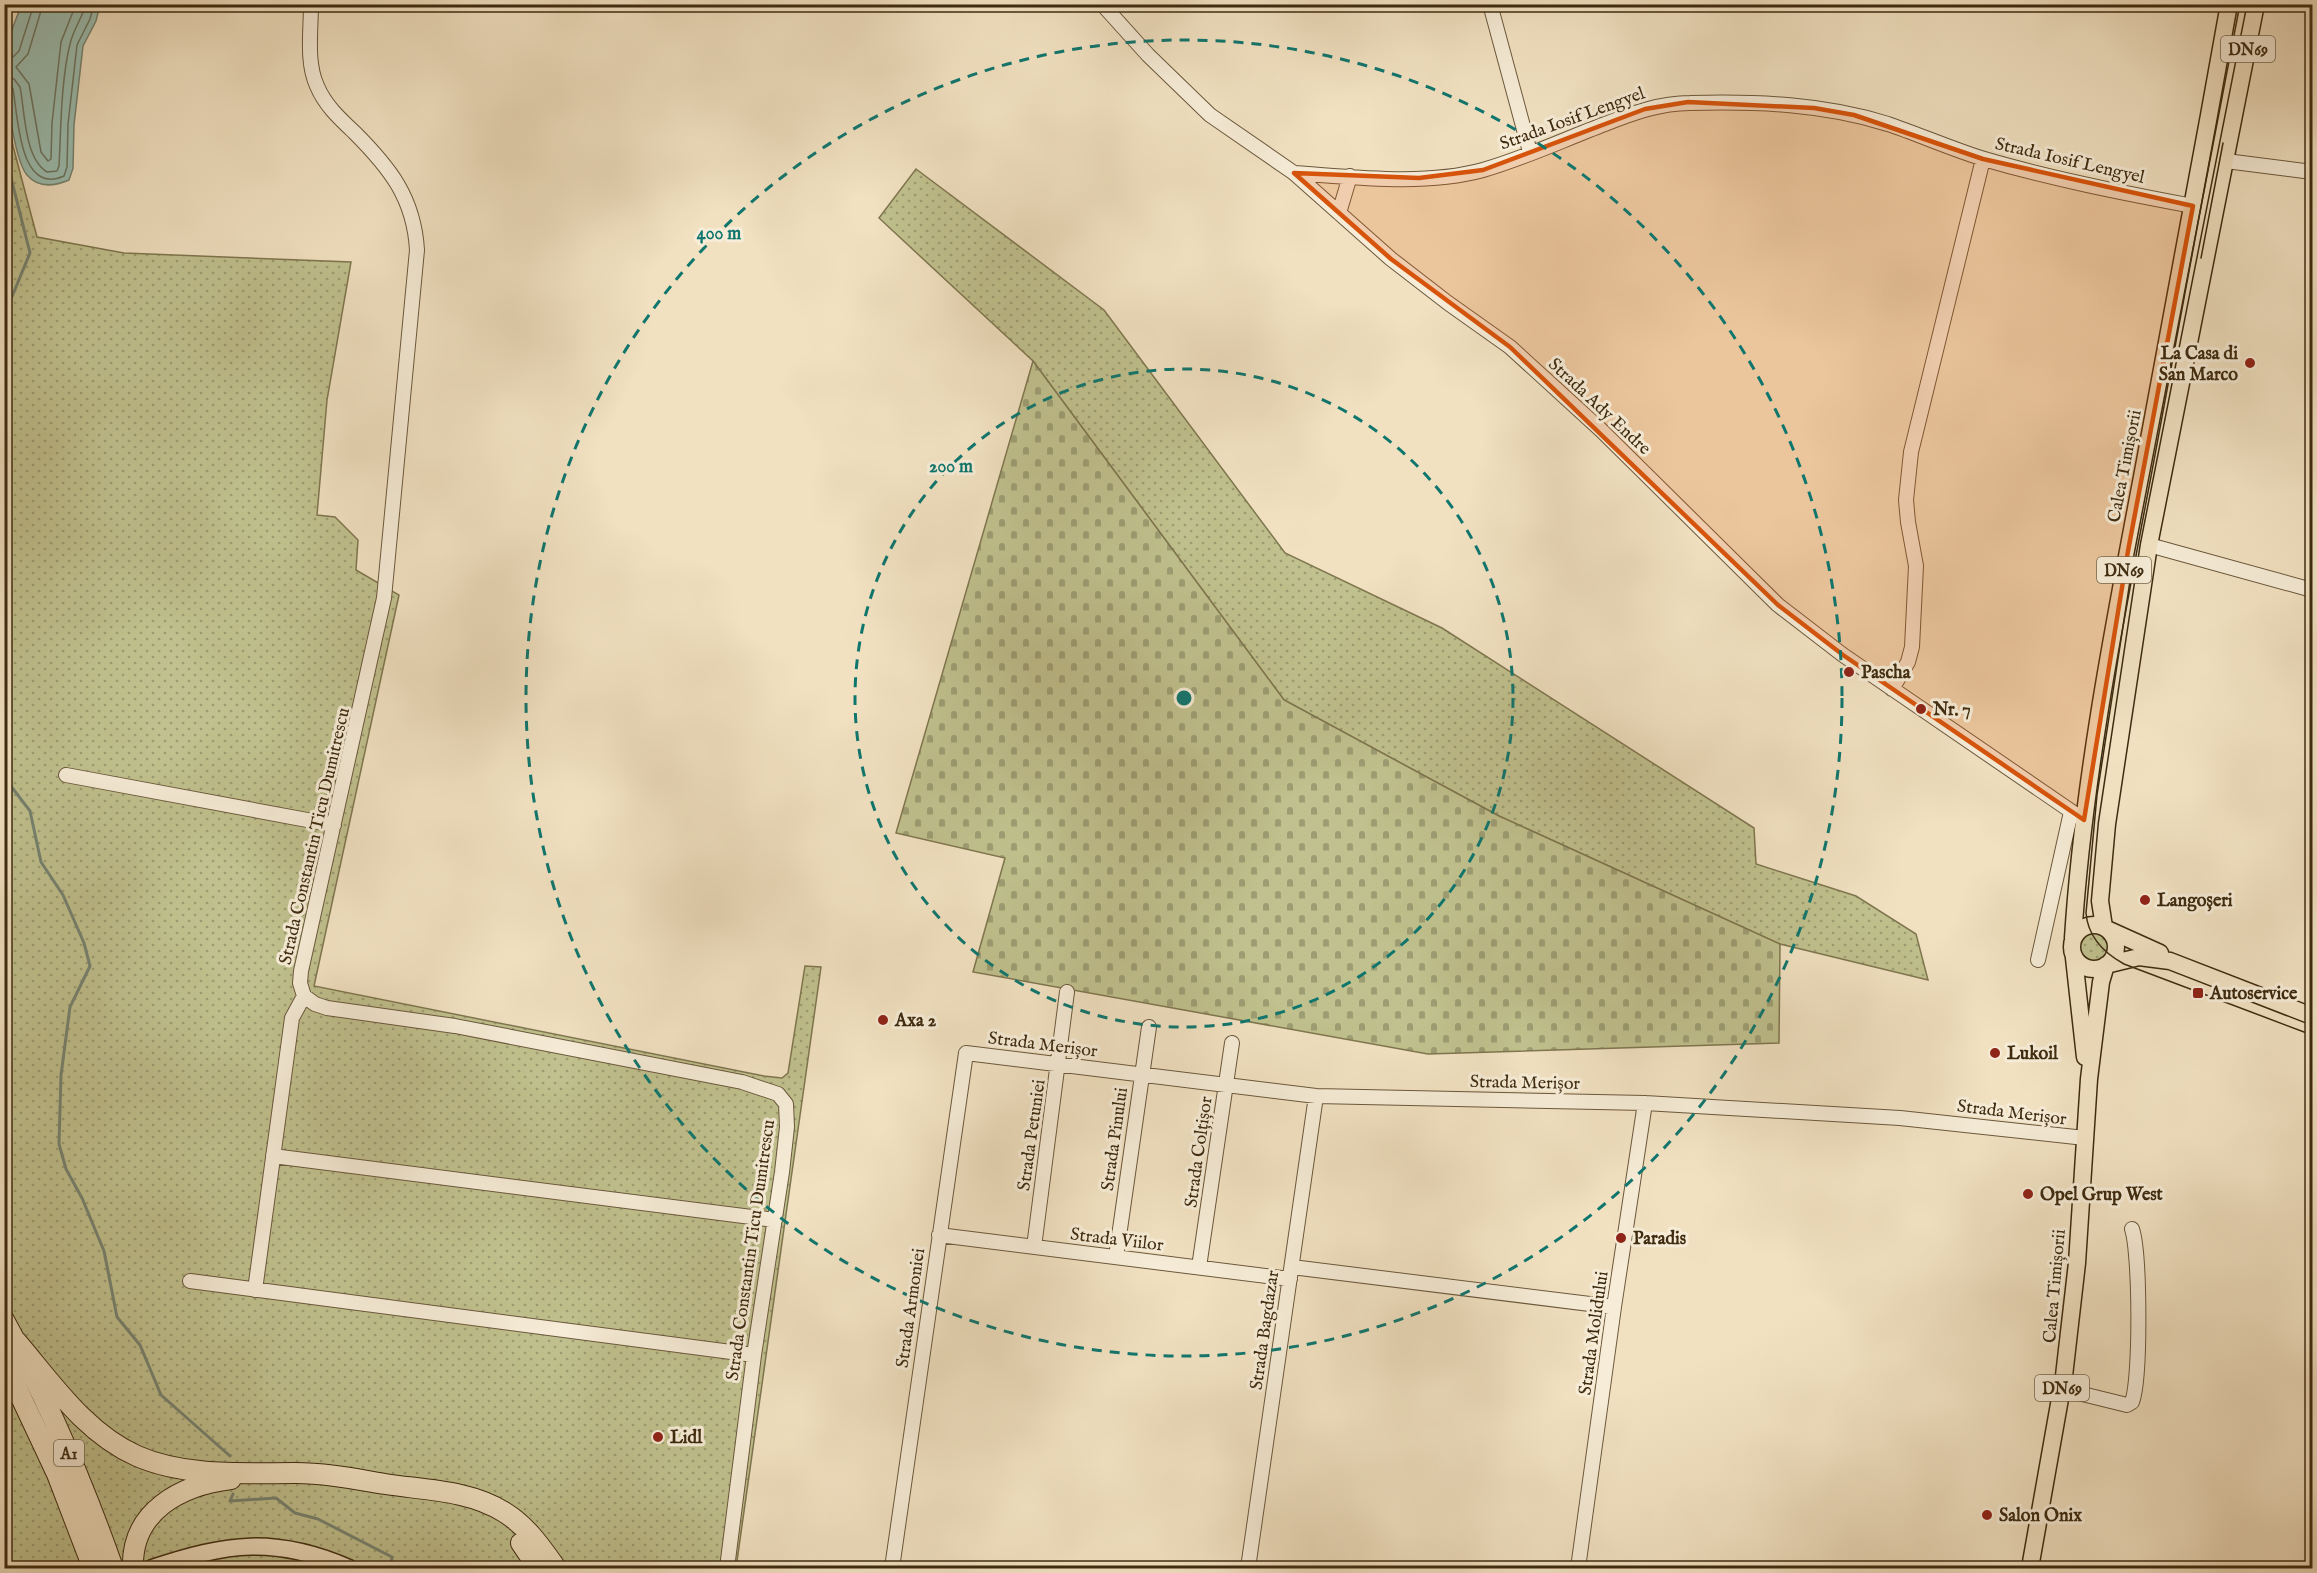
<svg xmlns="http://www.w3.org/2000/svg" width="2317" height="1573" font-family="'IM FELL English',serif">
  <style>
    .grass { fill: url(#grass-dots); stroke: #7f764f; stroke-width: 1.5 }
    .cemetery { fill: url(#cemetery-stones); stroke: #7f764f; stroke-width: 1.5 }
    .water { fill: #9bbeb1; stroke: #768371; stroke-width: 1.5 }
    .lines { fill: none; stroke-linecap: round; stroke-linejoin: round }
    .shore { stroke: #6c7460; stroke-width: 1.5 }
    .stream { stroke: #768371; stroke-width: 3 }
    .minor-casing { stroke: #6b583c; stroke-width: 16 }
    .major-casing { stroke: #3e2b10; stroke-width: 19 }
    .highway-casing { stroke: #3e2b10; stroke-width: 22 }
    .minor { stroke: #f6ecd7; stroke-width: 14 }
    .major { stroke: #f1e1c1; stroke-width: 16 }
    .highway { stroke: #f1e1c1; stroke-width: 20 }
    .tram { stroke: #3e2b10; stroke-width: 1.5 }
    .marked { fill: #d7540c; fill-opacity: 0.2; stroke: #d7540c; stroke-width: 4.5; stroke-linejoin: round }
    .ring { fill: none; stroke: #0f766e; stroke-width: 3; stroke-dasharray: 10 8 }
    .poi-dot { fill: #8f2418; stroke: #f6ecd7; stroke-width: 2 }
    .labels { text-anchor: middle; stroke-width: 6; stroke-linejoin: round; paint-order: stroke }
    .shield { fill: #f6ecd7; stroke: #75654c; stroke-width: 1.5 }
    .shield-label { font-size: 16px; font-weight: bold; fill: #3e2b10 }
    .street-label { font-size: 18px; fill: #3e2b10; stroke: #f6ecd7 }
    .poi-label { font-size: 18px; font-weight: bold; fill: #3e2b10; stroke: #f6ecd7; text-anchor: start }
    .centre { fill: #0f766e; stroke: #f6ecd7; stroke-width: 3 }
    .ring-label { font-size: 18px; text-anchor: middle; font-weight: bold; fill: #0f766e; stroke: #f6ecd7; stroke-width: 6; stroke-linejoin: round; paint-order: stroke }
  </style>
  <defs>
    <pattern id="grass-dots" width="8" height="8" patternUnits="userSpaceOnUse" patternTransform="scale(1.5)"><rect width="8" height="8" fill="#c0c18e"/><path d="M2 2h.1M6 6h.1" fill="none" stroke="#9d9d73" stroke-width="1.8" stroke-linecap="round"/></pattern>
    <pattern id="cemetery-stones" width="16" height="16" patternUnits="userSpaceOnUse" patternTransform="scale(1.5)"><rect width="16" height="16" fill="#c0c18e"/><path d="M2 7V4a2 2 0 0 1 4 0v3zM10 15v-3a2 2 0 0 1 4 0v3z" fill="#9d9d73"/></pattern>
  </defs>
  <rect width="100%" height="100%" fill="#f1e1c1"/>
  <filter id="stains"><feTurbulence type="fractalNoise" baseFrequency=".00333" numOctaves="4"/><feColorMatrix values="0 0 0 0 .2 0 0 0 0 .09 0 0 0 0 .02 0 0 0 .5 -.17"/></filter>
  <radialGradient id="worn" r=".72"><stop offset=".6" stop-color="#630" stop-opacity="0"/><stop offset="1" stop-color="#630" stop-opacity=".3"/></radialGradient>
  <path class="grass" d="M4,92L13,146L37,237L124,253L351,262L327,400L317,515L335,517L358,540L356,570L399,595L314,986L764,1076L782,1078L788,1073L805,966L821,967L736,1568H5Z
    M916,169L1104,310L1285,553L1442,628L1754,828L1756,864L1856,896L1916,934L1928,980L1780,944L1499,816L1284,700L1033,361L879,218Z
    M2079 947a15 15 0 1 1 30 0a15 15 0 1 1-30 0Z"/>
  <path class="cemetery" d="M1033,361L1284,700L1499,816L1780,944L1779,1043L1428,1054L973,972L1005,858L896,833Z"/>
  <path class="water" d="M22,4L100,5L96,21L83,46L74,125L73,168L69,180C55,186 39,189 27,175C14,160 3,79 5,58C7,39 15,22 22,4Z"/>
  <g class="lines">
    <path class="shore" d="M43,4L28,54L16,67L29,84L41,152L48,161L51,159L52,123L61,42L76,4
      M4,59L13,57L19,51L34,4
      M4,76L14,79L20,87C25,111 24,158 47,172L57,171L59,166C61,128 61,80 70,44C73,30 82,18 86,4
      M4,84L10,85L13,89C18,116 19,196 64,176L67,167L68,124L77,45L90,19L94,4"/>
    <path class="stream" d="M4,9L6,4
      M4,150L30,253L4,316
      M4,777L30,811L41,862L63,895L84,943L90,966L70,1007L61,1075L59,1144L66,1169L82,1198L104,1251L117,1317L140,1345L161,1395L230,1456
      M233,1494L230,1501L276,1498L295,1513L318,1519L392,1557L391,1564"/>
    <defs>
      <path id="minor" d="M311,4C311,31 306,62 317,86C325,105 339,118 354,132C390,168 414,198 417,250L384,598L301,971L300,983L304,996L315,1004L327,1008L455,1026L742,1082L778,1094L786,1104L787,1127L782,1172L754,1355L727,1568
        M1102,4L1148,55L1210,115L1294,173L1391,259L1448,303L1510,347L1601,430L1778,605L1843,655L2084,820
        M1490,4L1530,152
        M2226,161L2312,172
        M1294,173C1353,177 1425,186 1483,170C1525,158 1565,139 1605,124C1633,113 1660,103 1690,103C1756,101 1825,104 1888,124C1920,135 1952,149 1984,159C2052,179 2123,193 2193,206
        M1339,213L1350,176
        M2149,545L2312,590
        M1892,689L1908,662L1912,647L1916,566L1908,522L1906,500L1911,452L1983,159
        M66,775L334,825
        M2038,960L2071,812
        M273,1156L775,1220
        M939,1235L1290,1279
        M1034,1247L1067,992
        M1116,1257L1149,1027
        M1199,1267L1232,1043
        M1292,1267L1614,1307
        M190,1281L754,1355
        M255,1290L292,1018L304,996
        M2062,1389L2127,1405L2132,1402C2141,1378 2140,1253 2132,1229
        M892,1568L966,1053L1316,1096L1645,1103L1900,1118L2085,1138
        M1248,1568L1316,1096
        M1578,1568L1614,1307L1645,1103"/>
      <path id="major" d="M2072 947a22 22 0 1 1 44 0a22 22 0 1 1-44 0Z
        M2104,927L2100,901L2107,824L2149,545L2256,4
        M2109,930L2160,953
        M2073,938C2083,783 2113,629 2142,477C2171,320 2201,162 2229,4
        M2074,958L2085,1057
        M152,1568C227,1543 275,1536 349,1568
        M2030,1568L2064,1376L2077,1263L2089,1079L2101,982L2106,965L2139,957L2170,961L2312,1016"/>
      <path id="highway" d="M4,1320C48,1400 83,1483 113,1568
        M16,1341C52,1383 85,1433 137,1456C185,1477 243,1473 295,1473C325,1473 355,1479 385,1484C424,1490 469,1490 504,1512C527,1526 541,1547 556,1568
        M4,1361L57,1474L93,1568
        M521,1543L538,1568
        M133,1568C131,1511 181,1485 231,1479"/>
    </defs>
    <use href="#minor" class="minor-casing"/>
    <use href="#major" class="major-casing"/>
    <use href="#highway" class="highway-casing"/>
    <use href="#minor" class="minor"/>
    <use href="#major" class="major"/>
    <use href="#highway" class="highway"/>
    <path class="tram" d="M2240,4L2134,555L2097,795L2086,913C2088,937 2104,953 2124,964L2312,1035
      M2201,258L2223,143"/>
  </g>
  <path class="marked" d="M1688,102L1814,108L1854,115L1983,159L2193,206L2128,551L2084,820L1843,655L1778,605L1510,347L1391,259L1294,173L1419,178L1483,170L1645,109Z"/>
  <g class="ring">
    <circle cx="1184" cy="698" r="329"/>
    <circle cx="1184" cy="698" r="658"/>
  </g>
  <g class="poi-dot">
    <circle cx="2250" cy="363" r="6"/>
    <circle cx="1849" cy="672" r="6"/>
    <circle cx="1921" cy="709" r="6"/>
    <circle cx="2145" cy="900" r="6"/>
    <rect x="2192" y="987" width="12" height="12" rx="3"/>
    <circle cx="883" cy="1020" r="6"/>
    <circle cx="1995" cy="1053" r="6"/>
    <circle cx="2028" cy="1194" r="6"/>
    <circle cx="1621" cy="1238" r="6"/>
    <circle cx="658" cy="1437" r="6"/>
    <circle cx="1987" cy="1515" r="6"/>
  </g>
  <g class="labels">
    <g class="shield">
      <rect x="2221" y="36" width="54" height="26" rx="4.5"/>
      <rect x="2097" y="557" width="54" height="26" rx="4.5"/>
      <rect x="2035" y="1375" width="54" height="26" rx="4.5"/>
      <rect x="54" y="1440" width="30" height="26" rx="4.5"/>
    </g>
    <g class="shield-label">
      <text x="2248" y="55">DN69</text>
      <text x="2124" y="576">DN69</text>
      <text x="2062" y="1394">DN69</text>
      <text x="69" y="1459">A1</text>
    </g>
    <g class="street-label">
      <text transform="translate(1572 118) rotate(-20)" y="6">Strada Iosif Lengyel</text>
      <text transform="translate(2070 160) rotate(13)" y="6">Strada Iosif Lengyel</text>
      <text transform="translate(1600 406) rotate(43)" y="6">Strada Ady Endre</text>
      <text transform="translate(2124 466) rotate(-79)" y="6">Calea Timișorii</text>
      <text transform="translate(314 836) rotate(-77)" y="6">Strada Constantin Ticu Dumitrescu</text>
      <text transform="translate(1043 1044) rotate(7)" y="6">Strada Merișor</text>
      <text transform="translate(1525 1082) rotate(1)" y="6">Strada Merișor</text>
      <text transform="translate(2012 1112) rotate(7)" y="6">Strada Merișor</text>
      <text transform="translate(1031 1135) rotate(-82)" y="6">Strada Petuniei</text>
      <text transform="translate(1114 1139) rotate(-82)" y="6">Strada Pinului</text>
      <text transform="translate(1198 1152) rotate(-82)" y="6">Strada Colțișor</text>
      <text transform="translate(1117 1239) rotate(7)" y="6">Strada Viilor</text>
      <text transform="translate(750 1250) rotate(-82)" y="6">Strada Constantin Ticu Dumitrescu</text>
      <text transform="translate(2054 1286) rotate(-85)" y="6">Calea Timișorii</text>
      <text transform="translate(910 1308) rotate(-82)" y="6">Strada Armoniei</text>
      <text transform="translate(1264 1330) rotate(-82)" y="6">Strada Bagdazar</text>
      <text transform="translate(1593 1333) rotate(-82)" y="6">Strada Molidului</text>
    </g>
    <g class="poi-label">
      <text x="2238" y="359" text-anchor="end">La Casa di<tspan x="2238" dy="21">San Marco</tspan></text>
      <text x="1861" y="678">Pascha</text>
      <text x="1933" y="715">Nr. 7</text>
      <text x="2157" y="906">Langoșeri</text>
      <text x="2210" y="999">Autoservice</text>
      <text x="895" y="1026">Axa 2</text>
      <text x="2007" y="1059">Lukoil</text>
      <text x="2040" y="1200">Opel Grup West</text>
      <text x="1633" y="1244">Paradis</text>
      <text x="670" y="1443">Lidl</text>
      <text x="1999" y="1521">Salon Onix</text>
    </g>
  </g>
  <circle cx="1184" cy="698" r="9" class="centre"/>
  <g class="ring-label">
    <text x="719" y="239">400 m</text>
    <text x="951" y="472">200 m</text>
  </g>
  <rect width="2317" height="1573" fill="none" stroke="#f1e1c1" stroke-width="24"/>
  <rect x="6" y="6" width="2305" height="1561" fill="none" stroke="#3e2b10" stroke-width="3"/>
  <rect x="12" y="12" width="2293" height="1549" fill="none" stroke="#3e2b10" stroke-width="1.5"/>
  <rect width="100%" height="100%" filter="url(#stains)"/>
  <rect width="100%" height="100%" fill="url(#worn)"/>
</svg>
